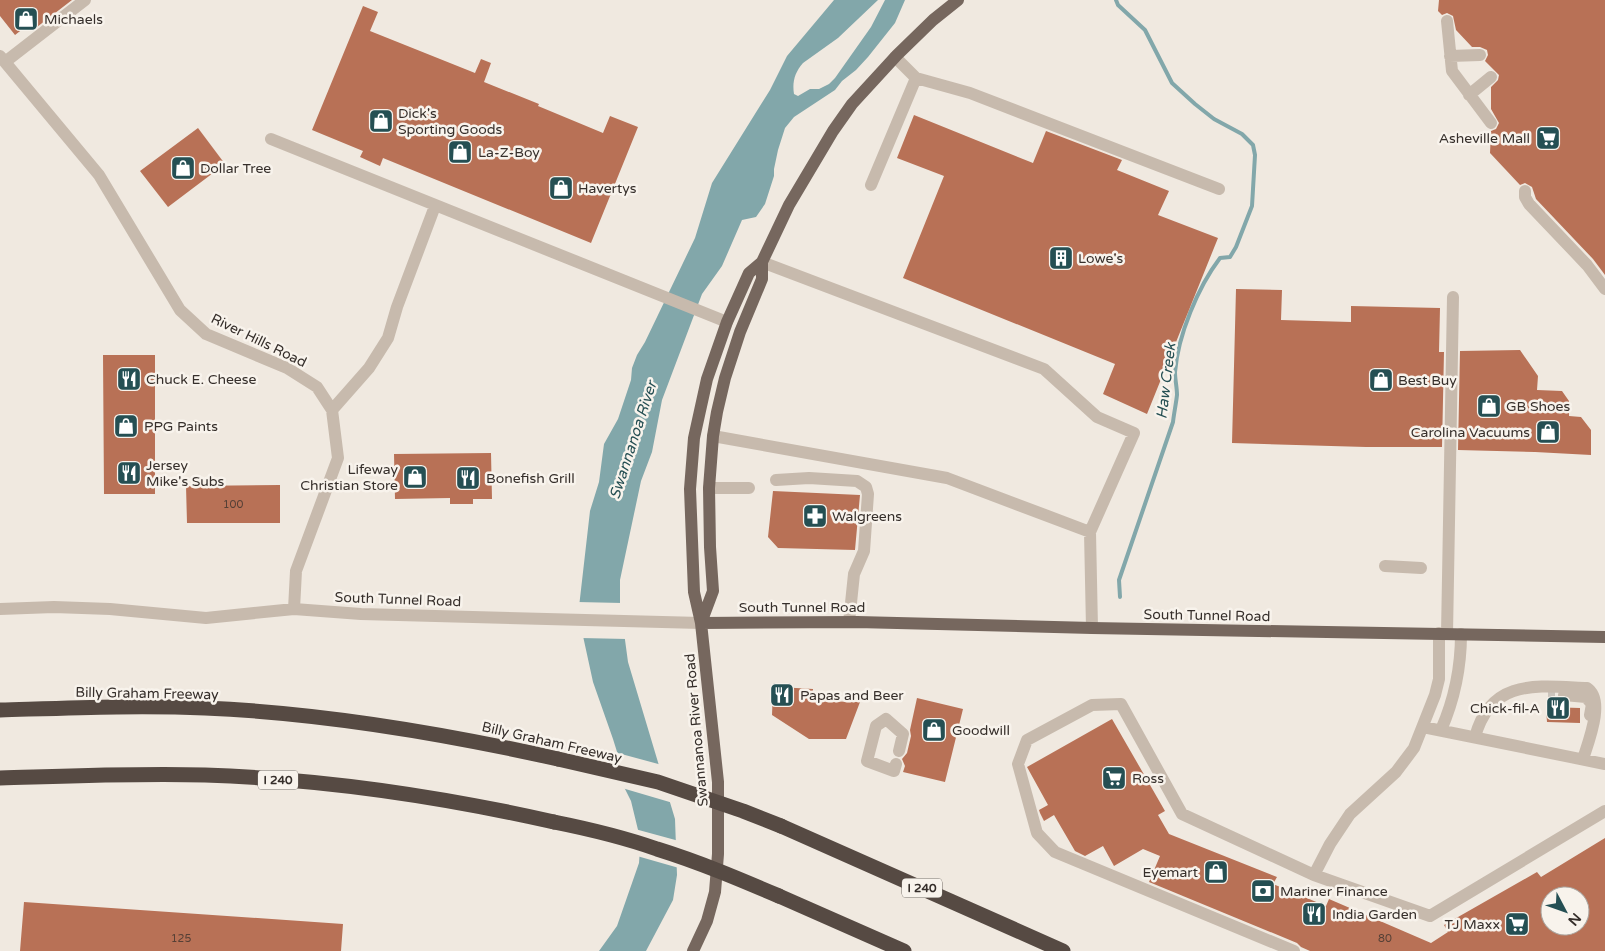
<svg xmlns="http://www.w3.org/2000/svg" width="1605" height="951" font-family="'Varela Round',sans-serif">
  <style>
    .water { fill: #82a7aa }
    .pier { fill: #f0e9e0 }
    .lines { fill: none; stroke-linecap: round; stroke-linejoin: round }
    .stream { stroke: #82a7aa; stroke-width: 4 }
    .building { fill: #b87156; fill-rule: evenodd }
    .minor-tunnel { stroke: #cbc4bc; stroke-width: 12; stroke-dasharray: 12 6; stroke-linecap: butt }
    .minor { stroke: #c7baad; stroke-width: 12 }
    .major { stroke: #76675e; stroke-width: 12 }
    .highway { stroke: #564a43; stroke-width: 15 }
    .highway-bridge { stroke: #564a43; stroke-width: 15 }
    .labels { text-anchor: middle; stroke-width: 5; stroke-linejoin: round; paint-order: stroke }
    .number-label { font-size: 11px; fill: #564036 }
    .shield { fill: #f8f3ec; stroke: #706a65; stroke-width: 1 }
    .shield-label { font-size: 12px; font-weight: bold; fill: #362f2b }
    .poi-label { font-size: 14px; fill: #362f2b; stroke: #f8f3ec; text-anchor: start }
    .street-label { font-size: 14px; fill: #362f2b; stroke: #f8f3ec }
    .water-label { font-size: 15px; font-style: italic; fill: #254f53; stroke: #f8f3ec }
  </style>
  <rect width="100%" height="100%" fill="#f0e9e0"/>
  <path class="water" d="M834,0H878L838,38L803,63C795,72 792,82 794,94L798,96L810,89H819L829,84L835,78L871,27L885,0H905L895,23L868,57L856,70L842,81L835,90L794,117L785,128L778,150L774,169V176L765,204L756,217L742,220L722,266L702,294L662,400L652,452L641,481L620,580V603L628,662L675,819L677,875L673,900L646,951H599L617,926L639,863L640,849L639,834L631,801L622,783L618,755L613,739L593,682L583,636L579,607L590,511L599,482L604,444L618,419L631,380L632,368L637,355L645,342L695,238L712,183L770,90L787,56Z"/>
  <path class="pier" d="M577,602L622,603L627,639L581,638Z
    M614,752L662,765L673,803L622,788L619,783Z
    M635,829L679,841V868L637,856Z"/>
  <g class="lines">
    <path class="stream" d="M1116,0L1118,5L1145,30L1172,83L1195,104L1214,119L1242,134L1253,145L1255,155L1252,206L1236,247L1230,257L1220,258C1198,287 1178,335 1175,372C1175,380 1177,387 1177,395C1176,404 1174,413 1173,422L1119,580L1120,597"/>
  </g>
  <path class="building" d="M0,0H72L37,27L33,21L15,35L0,16Z
    M1439,0H1605V275L1593,259L1536,199L1532,187L1525,183L1520,185L1490,153L1491,131L1496,129L1499,123L1491,109V87L1498,80L1499,75L1485,61L1488,55L1487,50L1480,47H1472L1456,30L1453,16L1447,13L1442,15L1438,11Z
    M363,6L378,12L370,31L475,73L481,59L491,63L484,82L539,104L538,106L603,133L610,116L638,127L591,243L383,158L380,166L360,157L363,151L312,130Z
    M914,115L1033,163L1046,131L1122,160L1117,170L1169,191L1158,215L1218,238L1147,414L1103,394L1115,364L903,278L944,176L897,158Z
    M198,128L225,164L168,207L140,171Z
    M1236,289L1282,290L1281,320L1351,322V306L1440,308L1439,352H1444L1442,447H1366L1232,443Z
    M1520,350L1538,376L1537,390L1562,391L1569,401V416L1581,417L1591,430V455L1535,452L1458,450L1460,351Z
    M103,355H155V494H104Z
    M491,453L492,499H473V504H450V498L395,499L394,454Z
    M280,485V523H187L186,486Z
    M773,491L860,495L855,550L778,548L768,537Z
    M779,687L813,689V701L860,702L846,739H809L772,715L773,689Z
    M917,698L963,709L945,782L903,772L905,766L902,759L907,753L911,736L910,730Z
    M1548,707L1580,708V723L1547,722L1546,708Z
    M1112,719L1165,811L1158,815L1169,834L1277,877L1273,884L1326,906L1329,899L1431,943L1448,932L1444,925L1537,872L1541,877L1605,838V951H1310L1301,947L1297,943L1149,882L1160,856L1143,849L1114,866L1103,846L1085,856L1075,851L1054,815L1044,821L1040,813L1039,810L1048,805L1027,767ZM1550,896H1580V926H1550Z
    M24,902L343,924L341,951H20Z"/>
  <g class="lines">
    <path class="minor-tunnel" d="M1548,695H1555"/>
    <path class="minor" d="M1447,21L1452,71L1491,123
      M0,56L99,175L180,310L206,334L287,368L317,387L332,410L338,458L296,571L294,609
      M1450,56L1480,55
      M895,57L916,78L970,93L1219,189
      M5,62L85,0
      M1469,95L1491,77
      M271,139L727,322
      M871,185L916,78
      M1525,191V197L1529,204L1587,265L1605,289
      M762,262L1044,369L1097,417L1134,433L1090,532L1092,628
      M332,410L369,368L388,338L397,307L435,206
      M713,436L947,478L1090,532
      M776,480L809,478L857,481L866,487L868,494L864,551L854,574L849,622
      M709,488H749
      M1385,566L1421,568
      M0,609L54,607L110,609L206,618L294,609L361,614L701,623
      M1447,634L1453,297
      M1564,695L1586,697L1592,704L1590,715
      M1423,727L1605,764
      M1441,730C1455,698 1461,668 1461,634
      M1475,737C1491,678 1537,686 1587,688C1605,700 1589,740 1583,759
      M896,764L894,771L867,761L876,726L886,719L903,734L899,751
      M1314,875L1330,844L1350,814L1396,772L1414,748L1435,695L1439,679V633
      M1294,951L1055,852L1037,833L1018,764L1027,740L1092,705L1121,704L1182,814L1314,875L1430,916L1605,811"/>
    <path class="major" d="M701,623L857,622L1092,628L1605,637
      M701,623L713,591L710,547L709,488L713,436L717,412L725,378L740,332L762,279V262L789,205L833,131L852,104L897,55L933,20L958,0
      M693,951L707,921L715,892L718,854V782L701,623L694,592L690,489L694,438L707,379L727,322L749,273L762,262"/>
    <path class="highway" d="M0,710C68,708 137,705 205,708C324,713 442,733 558,759
      M0,778C68,776 137,773 205,775C322,779 439,796 554,822
      M781,826L1063,951
      M779,896L904,951"/>
    <path class="highway-bridge" d="M558,759L658,782L743,811L781,826
      M554,822C589,829 623,837 657,849C699,862 739,879 779,896"/>
  </g>
  <defs>
    <symbol id="shop-square" viewBox="-11 -11 22 22"><rect x="-9" y="-9" width="18" height="18" rx="4" fill="#254f53" stroke="#f8f3ec"/><path d="M-5-2.5h2.3a2.7 3.5 0 0 1 5.4 0H5L5.5 6h-11ZM-1.5-2.5h3a1.5 2.3 0 0 0-3 0Z" fill="#fff"/></symbol>
    <symbol id="supermarket-square" viewBox="-11 -11 22 22"><rect x="-9" y="-9" width="18" height="18" rx="4" fill="#254f53" stroke="#f8f3ec"/><path d="M-6-5.5h2.5l.6 2H6L4.5 2H-2.5L-4.4-4H-6ZM-1.5 3.2a1.3 1.3 0 1 0 .1 0ZM3 3.2a1.3 1.3 0 1 0 .1 0Z" fill="#fff"/></symbol>
    <symbol id="building-square" viewBox="-11 -11 22 22"><rect x="-9" y="-9" width="18" height="18" rx="4" fill="#254f53" stroke="#f8f3ec"/><path d="M-4-6H4V6H1V3H-1V6H-4ZM-2.5-4.3h1.7v1.8h-1.7ZM.8-4.3h1.7v1.8H.8ZM-2.5-1h1.7V.8h-1.7ZM.8-1h1.7V.8H.8Z" fill="#fff"/></symbol>
    <symbol id="restaurant-square" viewBox="-11 -11 22 22"><rect x="-9" y="-9" width="18" height="18" rx="4" fill="#254f53" stroke="#f8f3ec"/><path d="M-5-6h1v4h1v-4h1v4h1v-4h1v5L-1.5 .5V6h-2V.5L-5-1ZM5-6V6H3V1.5H1.5Q1.5-4 5-6Z" fill="#fff"/></symbol>
    <symbol id="pharmacy-square" viewBox="-11 -11 22 22"><rect x="-9" y="-9" width="18" height="18" rx="4" fill="#254f53" stroke="#f8f3ec"/><path d="M-2-6h4v4h4v4h-4v4h-4v-4h-4v-4h4Z" fill="#fff"/></symbol>
    <symbol id="bank-square" viewBox="-11 -11 22 22"><rect x="-9" y="-9" width="18" height="18" rx="4" fill="#254f53" stroke="#f8f3ec"/><path d="M-6-4H6V4H-6ZM0-2.3a2.3 2.3 0 1 0 0 4.6a2.3 2.3 0 1 0 0-4.6Z" fill="#fff"/></symbol>
  </defs>
  <g fill-rule="evenodd">
    <use href="#shop-square" x="12" y="5" width="28" height="28"/>
    <use href="#shop-square" x="367" y="107" width="28" height="28"/>
    <use href="#supermarket-square" x="1534" y="124" width="28" height="28"/>
    <use href="#shop-square" x="446" y="138" width="28" height="28"/>
    <use href="#shop-square" x="169" y="154" width="28" height="28"/>
    <use href="#shop-square" x="547" y="174" width="28" height="28"/>
    <use href="#building-square" x="1047" y="244" width="28" height="28"/>
    <use href="#restaurant-square" x="115" y="365" width="28" height="28"/>
    <use href="#shop-square" x="1367" y="366" width="28" height="28"/>
    <use href="#shop-square" x="1475" y="392" width="28" height="28"/>
    <use href="#shop-square" x="112" y="412" width="28" height="28"/>
    <use href="#shop-square" x="1534" y="418" width="28" height="28"/>
    <use href="#restaurant-square" x="115" y="459" width="28" height="28"/>
    <use href="#shop-square" x="401" y="463" width="28" height="28"/>
    <use href="#restaurant-square" x="454" y="464" width="28" height="28"/>
    <use href="#pharmacy-square" x="801" y="502" width="28" height="28"/>
    <use href="#restaurant-square" x="768" y="681" width="28" height="28"/>
    <use href="#restaurant-square" x="1544" y="694" width="28" height="28"/>
    <use href="#shop-square" x="920" y="716" width="28" height="28"/>
    <use href="#supermarket-square" x="1100" y="764" width="28" height="28"/>
    <use href="#shop-square" x="1202" y="858" width="28" height="28"/>
    <use href="#bank-square" x="1249" y="877" width="28" height="28"/>
    <use href="#restaurant-square" x="1300" y="900" width="28" height="28"/>
    <use href="#supermarket-square" x="1503" y="910" width="28" height="28"/>
  </g>
  <g class="labels">
    <g class="number-label">
      <text x="233" y="508">100</text>
      <text x="181" y="942">125</text>
      <text x="1385" y="942">80</text>
    </g>
    <g class="shield">
      <rect x="258" y="770.5" width="40" height="19" rx="4"/>
      <rect x="902" y="878.5" width="40" height="19" rx="4"/>
    </g>
    <g class="shield-label">
      <text x="278" y="784">I 240</text>
      <text x="922" y="892">I 240</text>
    </g>
    <g class="poi-label">
      <text x="44" y="24">Michaels</text>
      <text x="398" y="118">Dick's<tspan x="398" dy="16">Sporting Goods</tspan></text>
      <text x="1530" y="143" text-anchor="end">Asheville Mall</text>
      <text x="478" y="157">La-Z-Boy</text>
      <text x="200" y="173">Dollar Tree</text>
      <text x="578" y="193">Havertys</text>
      <text x="1078" y="263">Lowe's</text>
      <text x="146" y="384">Chuck E. Cheese</text>
      <text x="1398" y="385">Best Buy</text>
      <text x="1506" y="411">GB Shoes</text>
      <text x="144" y="431">PPG Paints</text>
      <text x="1530" y="437" text-anchor="end">Carolina Vacuums</text>
      <text x="146" y="470">Jersey<tspan x="146" dy="16">Mike's Subs</tspan></text>
      <text x="398" y="474" text-anchor="end">Lifeway<tspan x="398" dy="16">Christian Store</tspan></text>
      <text x="486" y="483">Bonefish Grill</text>
      <text x="832" y="521">Walgreens</text>
      <text x="800" y="700">Papas and Beer</text>
      <text x="1540" y="713" text-anchor="end">Chick-fil-A</text>
      <text x="952" y="735">Goodwill</text>
      <text x="1132" y="783">Ross</text>
      <text x="1198" y="877" text-anchor="end">Eyemart</text>
      <text x="1280" y="896">Mariner Finance</text>
      <text x="1332" y="919">India Garden</text>
      <text x="1500" y="929" text-anchor="end">TJ Maxx</text>
    </g>
    <g class="street-label">
      <text transform="translate(259 340) rotate(26)" y="5">River Hills Road</text>
      <text transform="translate(398 599) rotate(2)" y="5">South Tunnel Road</text>
      <text x="802" y="612">South Tunnel Road</text>
      <text transform="translate(1207 615) rotate(1)" y="5">South Tunnel Road</text>
      <text transform="translate(147 693) rotate(1)" y="5">Billy Graham Freeway</text>
      <text transform="translate(696 730) rotate(-95)" y="5">Swannanoa River Road</text>
      <text transform="translate(552 742) rotate(13)" y="5">Billy Graham Freeway</text>
    </g>
    <g class="water-label">
      <text transform="translate(1166 381) rotate(-83)" y="5">Haw Creek</text>
      <text transform="translate(633 440) rotate(-72)" y="5">Swannanoa River</text>
    </g>
  </g>
  <g transform="translate(1565 911) rotate(131)"><circle r="24" fill="#f8f3ec" stroke="#aaa59f"/>
  <path d="M0-4L9 19L0 12L-9 19Z" fill="#254f53"/>
  <text y="-8" font-size="14" font-weight="bold" text-anchor="middle" fill="#362f2b">N</text>
  </g>
</svg>
